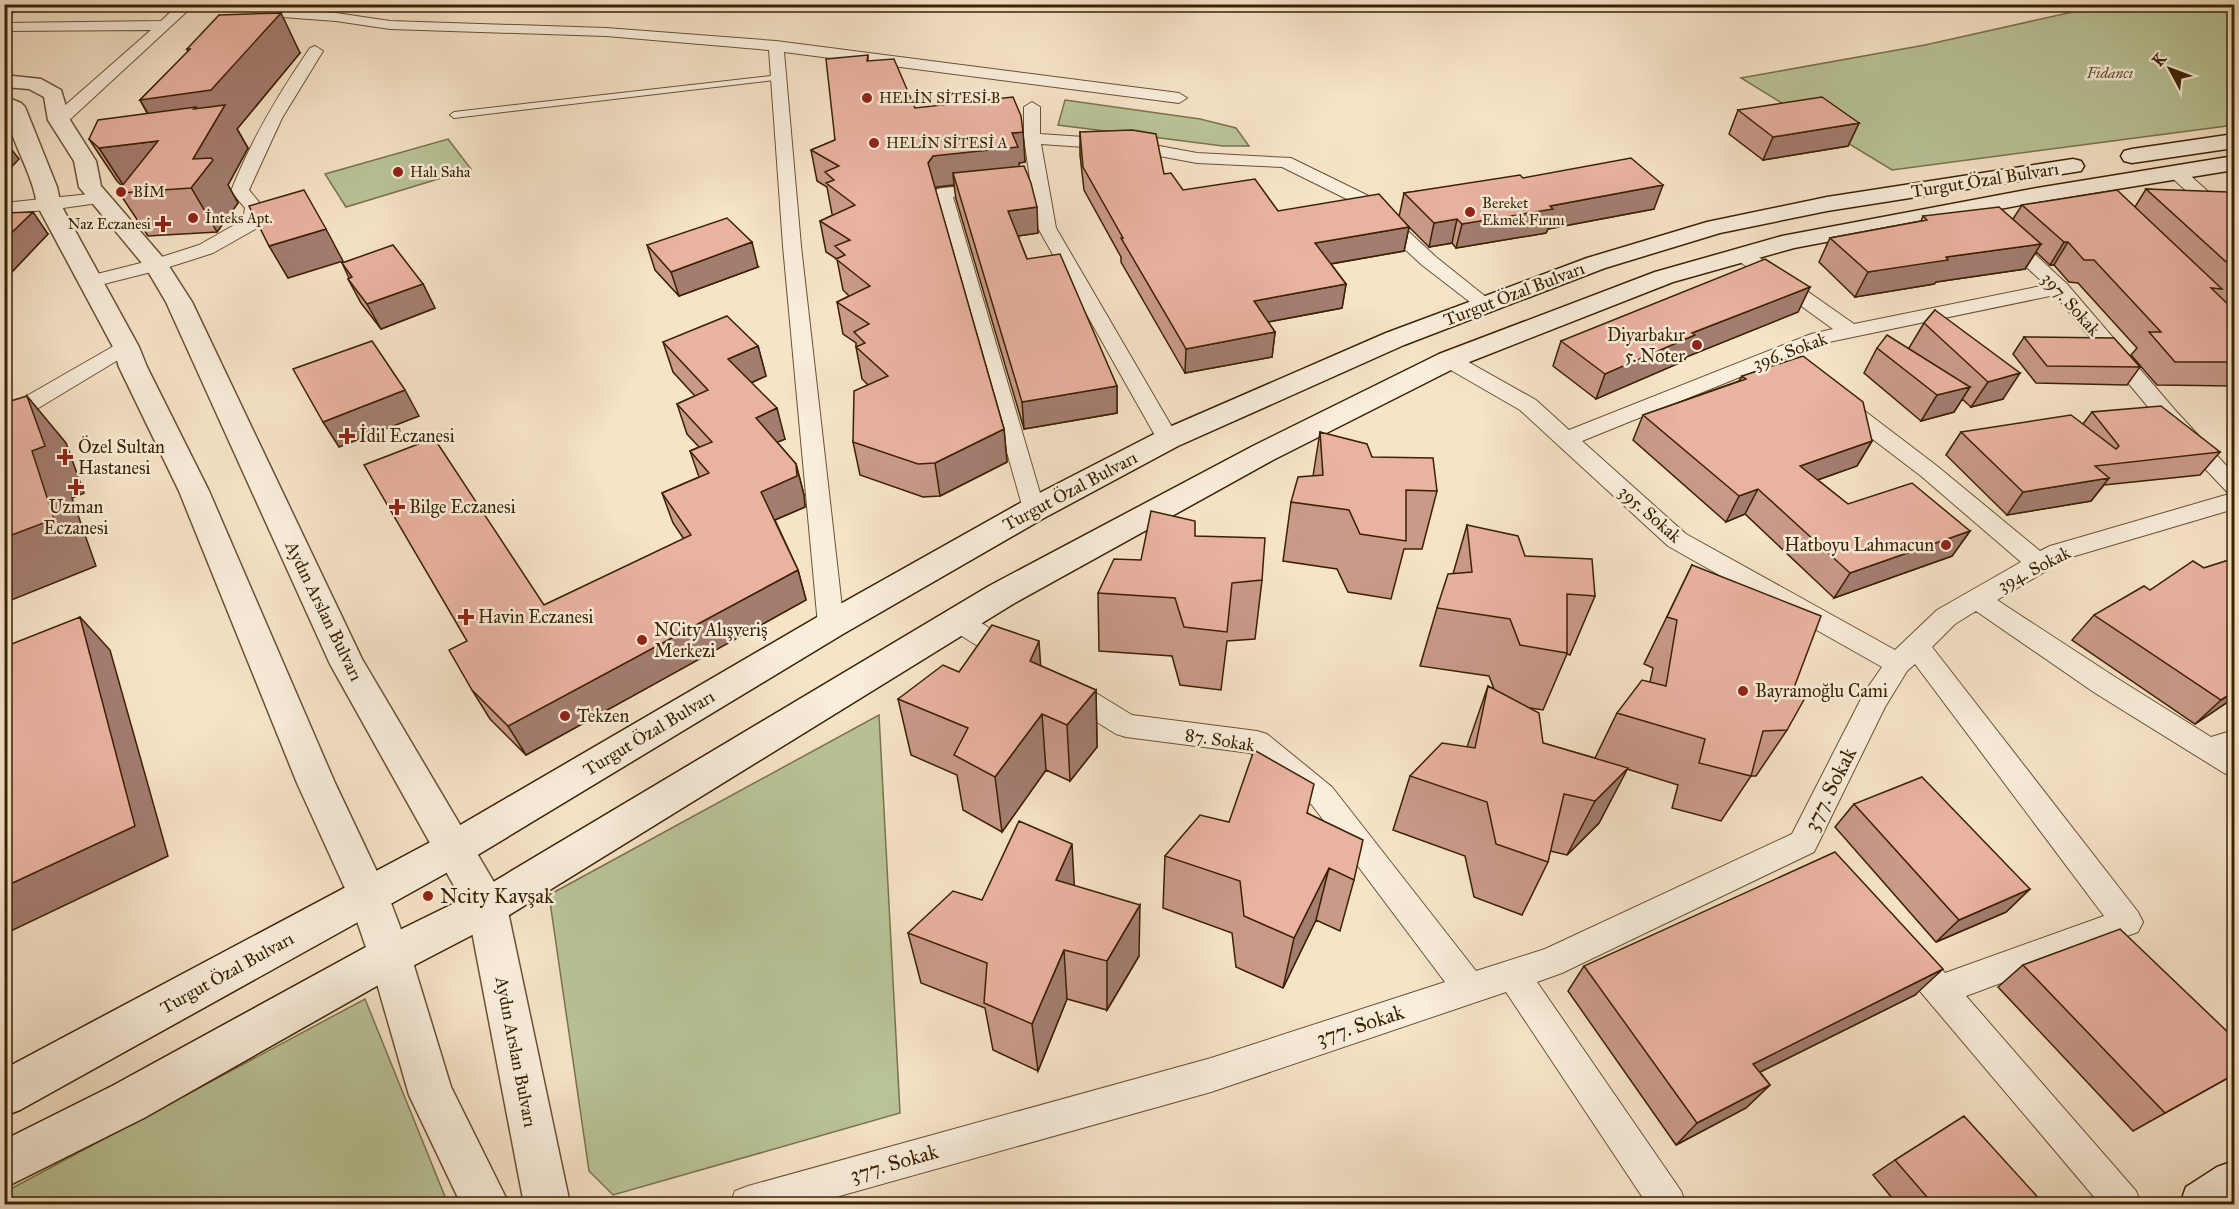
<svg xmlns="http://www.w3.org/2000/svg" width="2239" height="1209" font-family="'IM FELL Great Primer',serif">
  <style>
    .green { fill: #b9c498; stroke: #7a734c; stroke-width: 1.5 }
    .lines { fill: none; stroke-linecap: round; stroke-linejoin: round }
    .service-casing { stroke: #695232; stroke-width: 2 }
    .minor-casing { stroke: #695232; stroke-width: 2 }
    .tertiary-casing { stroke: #695232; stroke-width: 3 }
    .secondary-casing { stroke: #3a2200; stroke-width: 3 }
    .service { fill: #f9eddb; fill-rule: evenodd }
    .minor { fill: #f9eddb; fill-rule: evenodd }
    .tertiary { fill: #f9eddb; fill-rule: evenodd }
    .secondary { fill: #f9eddb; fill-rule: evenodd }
    .wall { fill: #c9998a; stroke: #3a2200; stroke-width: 1.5 }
    .shaded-wall { fill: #a47d71; stroke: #3a2200; stroke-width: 1.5 }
    .building { fill: #eab2a1; stroke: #3a2200; stroke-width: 1.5 }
    .poi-dot { fill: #8f2418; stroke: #f9eddb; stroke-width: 2 }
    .labels { text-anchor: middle; stroke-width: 5; stroke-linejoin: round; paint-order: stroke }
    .far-park-label { font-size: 15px; font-style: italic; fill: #60532e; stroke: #f9eddb }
    .far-poi-label { font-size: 15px; fill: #3a2200; stroke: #f9eddb; text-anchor: start }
    .street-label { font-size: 18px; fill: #3a2200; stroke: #f9eddb }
    .poi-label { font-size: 18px; fill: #3a2200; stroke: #f9eddb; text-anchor: start }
    .near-street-label { font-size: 21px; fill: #3a2200; stroke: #f9eddb }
    .near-poi-label { font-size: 21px; fill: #3a2200; stroke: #f9eddb; text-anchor: start }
  </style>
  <rect width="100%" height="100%" fill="#f6e3c8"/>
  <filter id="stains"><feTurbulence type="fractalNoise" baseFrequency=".00333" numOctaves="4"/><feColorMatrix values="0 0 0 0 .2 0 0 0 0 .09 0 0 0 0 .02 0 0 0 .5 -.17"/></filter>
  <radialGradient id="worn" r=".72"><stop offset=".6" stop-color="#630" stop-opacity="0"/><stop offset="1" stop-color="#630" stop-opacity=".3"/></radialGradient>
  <path class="green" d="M2104,5H2234V125L1892,170L1741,78L1925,45Z
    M1065,100L1200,119L1236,128L1249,146H1223L1058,125Z
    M448,139L471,169L346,207L325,174Z
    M879,715L900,1113L613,1195L589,1171L549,895Z
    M365,999L448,1204H5V1192Z"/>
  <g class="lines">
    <defs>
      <path id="service" d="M779,75L783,77L782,79L454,118L450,115L454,112Z"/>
      <path id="minor" d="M22,4L9,16L4,17L6,4Z
        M179,4H195L65,124L59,125L51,120L53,116L151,30L4,31V23L161,21Z
        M260,8L336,13L390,21L606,28L776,41L1179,93L1187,98L1179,103L784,52L801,246L844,625L840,632L831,635L822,632L818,625L783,246L769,50L606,36L390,29L336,21L255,15L253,12Z
        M315,46L323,51L282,118L249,190L263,207L259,227L213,253L163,269L92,287L85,285L82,281L85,277L149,261L199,245L243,220L245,208L231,191C251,140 279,93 310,48Z
        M1032,102L1040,107V134L1127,140L1197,153L1291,158L1385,204L1410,233L1436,257L1496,305L1493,309H1479L1422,265L1396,241L1373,212L1282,167L1197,163L1127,150L1041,144L1056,228L1179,439L1176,444L1168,446L1160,444L1157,439L1038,228L1032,189L953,197L1045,510L1041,516L1033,518L1025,516L934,193L937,189L943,188L1030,179L1024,138V107Z
        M2176,167L2182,168L2234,215V229L2227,228L2170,176L2167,172L2170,168Z
        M99,193L105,194L108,198L105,202L49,210L4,213V203Z
        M2006,232L2013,234L2067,284L2175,410L2234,474V509L2068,558L1997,600L2115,677L2211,737L2234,730V777L2224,773L2095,693L1976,611L1955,624L1932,647L2138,912L2143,922L2138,932L1966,996L2136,1191L2141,1204H2100L1919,990L1914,979L1919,968L1930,964L1941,968L1945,973L2104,916L1915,664L1907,671L1885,707L1814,852L1562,973L1537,982L1681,1191L1686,1204H1647L1506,992L1211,1092L811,1204H730L735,1191L748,1186L1211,1058L1445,982L1312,805L1250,753L1126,737L1116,734L1058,698L1054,690L1058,682L1068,679L1078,682L1132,715L1257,731L1267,734L1332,787L1476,971L1545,949L1792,834L1864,693L1882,667L1668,546L1520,410L1442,365L1439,360L1442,355L1449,354L1456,355L1536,400L1569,430L1811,334L1833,329L1736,259L1733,255L1736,251H1750L1854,324L2046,285L1999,242L1997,238L1999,234ZM2055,295L2159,420L2229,494L2050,546L2040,551L1937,466L1849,399L1841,397L1833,399L1830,404L1833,409L1921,476L2021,562L1937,610L1895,650L1686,534L1582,441L1824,343Z
        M126,341L133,343L136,347L133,351L12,424L4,426V409L119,343Z
        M958,611L967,614L1021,648L1025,655L1021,662L1012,665L1003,662L949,628L945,621L949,614Z"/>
      <path id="tertiary" d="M4,75L41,79L61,90L70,120L96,161L101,186L165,260L192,302L362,659L501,894L507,907L570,1204H524L468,911L330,664L166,302L146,268L79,187L74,161L48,120L44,97L29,89L4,87Z
        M4,96L21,103L25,107L57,187L61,205L139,347L147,367L209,491L335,783L388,895L411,956L451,1087L509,1204H461L409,1095L369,956L348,895L297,783L179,491L119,367L113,347L37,205C32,168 4,133 4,96Z"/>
      <path id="secondary" d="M2234,134V148L2132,163L2124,161L2121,156L2124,151L2132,149Z
        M2234,156V170L2037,202L1794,248L1673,282L1459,366L1273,460L1013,604L501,920L405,970L144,1118L4,1188V1140L112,1086L375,942L473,894L989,586L1253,446L1439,354L1655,272L1782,236L2037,188Z
        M2073,159L2081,161L2084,166L2081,171L1827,211L1720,233L1605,268L1404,345L1178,446L1044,518L843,634L466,862L20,1110L4,1116V1069L438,838L819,616L1022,502L1158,432L1386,333L1587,258L1707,222L1827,197Z
        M2234,1161V1204H2180L2186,1187L2217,1167Z"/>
    </defs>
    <use href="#service" class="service-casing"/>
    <use href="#minor" class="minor-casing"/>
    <use href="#tertiary" class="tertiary-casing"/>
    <use href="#secondary" class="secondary-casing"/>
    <use href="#service" class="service"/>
    <use href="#minor" class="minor"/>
    <use href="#tertiary" class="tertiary"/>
    <use href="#secondary" class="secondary"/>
  </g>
  <path class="wall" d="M187,49L300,53L237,129L248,148L228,185L238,203L217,232L148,236L118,191L122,186L117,181L89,139L147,113L140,100L188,52Z
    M868,55V61L915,108L1023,132L1025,162L1019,163V167L1038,233L1018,236L1027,259L1117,386V413L1024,429L956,199L954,185L937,187L935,189L1004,429L1007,462L940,496L923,497L860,475L853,442L868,385L862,379L856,347V343L843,334L837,302L849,296L843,290L837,259L826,252L820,221L833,215L832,214L827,187L817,181L811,150L835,140Z
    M1738,110L1859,123L1848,146L1763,160L1729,134Z
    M1080,132L1164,174L1183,190L1278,211L1399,217L1404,193L1523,178L1654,209L1548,229L1546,233L1456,248L1452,243L1429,247L1400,218L1409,227L1404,251L1331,264L1346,284L1342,308L1268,322L1275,332L1272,357L1185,373L1121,262V257L1084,190L1080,155Z
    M2146,189L2235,197V386L2157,385L2131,355L2137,348L2078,283L2069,282L2054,265H2050L2036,252L2025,269L1936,282L1934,284L1855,297L1819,262L1830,238L1921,221L1923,216L2013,219L2022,205L2135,207Z
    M4,213L48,234L9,275H4Z
    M647,245L758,267L679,296L655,270Z
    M342,263L423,284L435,308L381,329L361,303L348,279L349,278Z
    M1810,287L1798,312L1686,357L1684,361L1596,399L1553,366L1561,341Z
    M1935,310L2003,399L1971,407L1962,399L1954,412L1921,421L1864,373L1877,348H1909L1924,323Z
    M2024,337L2140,367L2127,385L2036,383L2013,354Z
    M663,342L758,346L766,376L751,383L785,439L777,442L796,464L804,495L805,507L775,520L798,570L806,600L526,755L490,719L472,690L544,605L684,539L673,523L662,493L699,477L690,451L699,447L687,434L677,404L695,396L673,372Z
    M1742,376L1872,441L1857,466L1818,480L1848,504L1970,531L1952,556L1834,598L1745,514L1726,522L1633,440L1643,415L1739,381Z
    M2092,412L2220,452L2200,475L2104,485L2091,501L2007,515L1946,455L1961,432L2083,424Z
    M1320,432L1372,457L1437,491L1422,549H1404L1391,599L1348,592L1337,569L1283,561L1291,502L1313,476Z
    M1467,525L1525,556L1595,596L1570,655L1567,654L1543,710L1530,708L1543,743L1595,758L1617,713L1650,682L1653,668L1644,664L1692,565L1792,693L1787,730L1756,776H1751L1721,821L1672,808L1678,785L1627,769L1599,823L1567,855L1550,851L1548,862L1522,915L1474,897L1465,856L1393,830L1410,776L1467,747L1488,686L1494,689L1489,676L1420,666L1437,608L1453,574Z
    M1195,536L1262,580L1255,639L1227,641L1221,690L1180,685L1172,656L1099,651L1098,593L1141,560Z
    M2235,558V697L2195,724L2072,640L2094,615L2150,590L2204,568Z
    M1041,666L1096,690L1097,747L1070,781L1046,770L1002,832L963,810L957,775L911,755L898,699L959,672Z
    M1854,804L2030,889L2006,912L1936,942L1835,827Z
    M1308,813L1354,880L1340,931L1316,920L1283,988L1236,967L1232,933L1163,908L1165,856L1229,822Z
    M1074,885L1139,956L1107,1010L1067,999L1038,1071L993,1050L985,1008L921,983L908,933L982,900Z
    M2023,965L2235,1074L2133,1131L1998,987Z
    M1584,966L1915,995L1760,1072L1770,1085L1746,1108L1676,1145L1568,991Z
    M1895,1160L2044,1204H1897L1873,1175Z"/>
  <path class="shaded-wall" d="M281,13L300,53L237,129L248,148L228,185L238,203L217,232L140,100Z
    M1859,123L1848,146L1763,160L1773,137Z
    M1023,132L1025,162L1019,163L1020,178L953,173L954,185L937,187L932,194L928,163L933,156L1012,133Z
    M4,140L19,159L4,175Z
    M158,141L127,191L99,148Z
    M1663,185L1654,209L1548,229L1546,233L1456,248L1462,224L1550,206Z
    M1037,207L1038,233L1010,237L1008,211Z
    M33,212L48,234L9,275L4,268V240Z
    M1457,219L1452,243L1429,247L1434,223Z
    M1409,227L1404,251L1312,267L1315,243Z
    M326,229L343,261L288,278L269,246Z
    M752,242L758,267L679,296L671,272Z
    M2064,242H2068L2054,265H2050Z
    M2041,244L2025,269L1936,282L1934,284L1855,297L1868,272L1946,257Z
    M423,284L435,308L381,329L367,304Z
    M1346,284L1342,308L1252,325L1254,301Z
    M1810,287L1798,312L1686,357L1684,361L1596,399L1605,374L1692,333Z
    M1275,332L1272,357L1185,373L1186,349Z
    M758,346L766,376L737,389L728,359Z
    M2020,373L2003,399L1971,407L1988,382Z
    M1117,386V413L1024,429L1022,402Z
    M1970,387L1954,412L1921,421L1937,395Z
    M405,390L419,416L339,447L323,422Z
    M27,396L66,443L84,493L72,498L96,566L4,603V538L32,451Z
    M777,408L785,439L764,448L756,418Z
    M1004,429L1007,462L940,496L935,463Z
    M1872,441L1857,466L1786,491L1800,466Z
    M796,464L804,495L805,507L770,522L761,492Z
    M2109,478L2091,501L2007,515L2023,492Z
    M1758,489L1745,514L1726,522L1739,496Z
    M1970,531L1952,556L1834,598L1850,573Z
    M798,570L806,600L526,755L508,726Z
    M80,617L110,650L168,856L11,931L4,926V887Z
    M1039,641L1043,699L1030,661Z
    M1096,690L1097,747L1070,781L1067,725Z
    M2235,691V697L2195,724L2221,700Z
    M1042,714L1046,770L1002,832L995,777Z
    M1628,768L1599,823L1567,855L1595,801Z
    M1072,844L1075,897L1056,880Z
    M1329,868L1316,920L1283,988L1294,938Z
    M2030,889L2006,912L1936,942L1959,920Z
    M1140,905L1139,956L1107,1010V961Z
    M1064,950L1067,999L1038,1071L1032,1024Z
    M1943,969L1915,995L1730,1087L1753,1064Z
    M1770,1085L1746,1108L1676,1145L1697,1123Z"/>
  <path class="building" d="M281,13L211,90L140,100L190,49H187L219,15Z
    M868,55L867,61L894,59L915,108L1013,97L1021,116L1023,132L1012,133L1018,147L933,156L928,163L1004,429L935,463L918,464L853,442L854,391L888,376L856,347L865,343L854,332L869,324L837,302L870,286L836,259L845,255L835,246L850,240L820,221L855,205L826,183L834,180L825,172L839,166L811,150L835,140L826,59Z
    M1822,97L1859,123L1773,137L1738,110Z
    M225,105L193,159L211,158L213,160L191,188L119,193L118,191L158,141L99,148L89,139L98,120L196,107L194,109Z
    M1132,130L1156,134L1164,174L1171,173L1183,190L1255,179L1278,211L1379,194L1409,227L1315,243L1346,284L1254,301L1275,332L1186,349L1121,238H1123L1083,167L1080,132Z
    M1631,158L1663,185L1550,206L1553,209L1462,224L1457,219L1434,223L1404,193L1520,175L1523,178Z
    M1024,166L1031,183L1037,207L1008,211L1027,259L1060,254L1117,386L1022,402L953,173Z
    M2146,189L2229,192L2235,197V270Z
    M304,190L326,229L269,246L249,206Z
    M2117,190L2222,289L2211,288L2235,311V362H2175L2149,332H2161L2094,260H2084L2068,242H2064L2022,205Z
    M1999,207L2041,244L1946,257L1948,260L1868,272L1830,238L1927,220L1923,216Z
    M33,212L4,240V213Z
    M727,218L752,242L671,272L647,245Z
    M393,245L423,284L367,304L348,279L352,277L342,263Z
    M1765,259L1810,287L1692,333L1695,335L1605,374L1561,341Z
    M1935,310L2020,373L1988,382L1924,323Z
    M727,316L758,346L728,359L777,408L756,418L796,464L797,476L761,492L798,570L508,726L472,690L449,650L467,641L364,465L434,438L544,605L691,535L662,493L709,473L690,451L712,442L677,404L708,390L663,342Z
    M1887,335L1970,387L1937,395L1877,348Z
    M2024,337L2114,338L2140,367L2047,366Z
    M372,341L405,390L323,422L293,369Z
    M1803,356L1863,402L1872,441L1800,466L1848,504L1912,483L1970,531L1850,573L1758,489L1739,496L1643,415L1746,379L1742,376Z
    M27,396L45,446L32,451L54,519L4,538V403Z
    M2161,406L2220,452L2095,466L2109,478L2023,492L1961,432L2071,415L2116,449L2119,446L2092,412Z
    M1320,432L1367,444L1372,457L1433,458L1437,491L1406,490V541L1360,534L1349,510L1291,502L1298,477L1323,475Z
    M1151,511L1195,521V536L1265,538L1262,580L1232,583L1227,632L1184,627L1175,598L1098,593L1114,559L1141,560Z
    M1467,525L1518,536L1525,556L1592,559L1595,596L1567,594V653L1520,645L1510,619L1437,608L1448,574L1472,572Z
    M2235,558V691L2221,700L2094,615L2144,586L2150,590L2193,561L2204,568Z
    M1692,565L1821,616L1792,693L1806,696L1787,730L1763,731L1751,776L1699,763L1705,739L1617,713L1642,680L1666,686L1677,620L1667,617Z
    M80,617L135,826L4,887V647Z
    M992,625L1039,641L1030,661L1096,690L1067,725L1042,714L995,777L954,755L968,728L898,699L943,665L959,672Z
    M1488,686L1539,713L1543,743L1628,768L1595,801L1564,794L1548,862L1496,844L1487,802L1410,776L1442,743L1475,748Z
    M1254,750L1314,784L1307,813L1363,840L1354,880L1329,868L1294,938L1244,916L1240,881L1165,856L1200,815L1229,822Z
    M1922,777L2030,889L1959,920L1854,804Z
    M1019,821L1072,844L1056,880L1140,905L1107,961L1064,950L1032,1024L984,1003L987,963L908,933L953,891L982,900Z
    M1835,852L1943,969L1753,1064L1770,1085L1697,1123L1584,966Z
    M2120,929L2235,1039V1074L2165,1113L2023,965Z
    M1964,1116L2044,1204H1933L1895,1160Z"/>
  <g class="poi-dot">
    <circle cx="867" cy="98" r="6"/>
    <circle cx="874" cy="143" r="6"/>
    <circle cx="398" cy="172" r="6"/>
    <circle cx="121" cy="192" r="6"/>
    <circle cx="1470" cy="212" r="6"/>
    <circle cx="193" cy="218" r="6"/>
    <path d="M160 215h6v6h6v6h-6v6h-6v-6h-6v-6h6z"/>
    <circle cx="1697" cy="345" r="6"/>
    <path d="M344 427h6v6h6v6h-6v6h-6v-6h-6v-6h6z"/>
    <path d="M62 448h6v6h6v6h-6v6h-6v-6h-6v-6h6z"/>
    <path d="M73 478h6v6h6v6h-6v6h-6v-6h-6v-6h6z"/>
    <path d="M394 498h6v6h6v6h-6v6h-6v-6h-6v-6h6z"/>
    <circle cx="1946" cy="545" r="6"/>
    <path d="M463 608h6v6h6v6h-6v6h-6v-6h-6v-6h6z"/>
    <circle cx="642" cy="640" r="6"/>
    <circle cx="1743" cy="691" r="6"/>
    <circle cx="565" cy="716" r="6"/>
    <circle cx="428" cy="896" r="6"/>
  </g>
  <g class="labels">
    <g class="far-park-label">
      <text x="2110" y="78">Fidancı</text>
    </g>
    <g class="far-poi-label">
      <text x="879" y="103">HELİN SİTESİ B</text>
      <text x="886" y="148">HELİN SİTESİ A</text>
      <text x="410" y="177">Halı Saha</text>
      <text x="133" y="197">BİM</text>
      <text x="1482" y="208">Bereket<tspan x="1482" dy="17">Ekmek Fırını</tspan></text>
      <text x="205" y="223">İnteks Apt.</text>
      <text x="151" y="229" text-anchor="end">Naz Eczanesi</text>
    </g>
    <g class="street-label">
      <text transform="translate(1985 180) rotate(-9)" y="6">Turgut Özal Bulvarı</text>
      <text transform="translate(1514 294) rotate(-21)" y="6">Turgut Özal Bulvarı</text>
      <text transform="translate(2071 304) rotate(48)" y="6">397. Sokak</text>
      <text transform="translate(1790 351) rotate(-20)" y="6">396. Sokak</text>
      <text transform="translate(1070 491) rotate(-28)" y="6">Turgut Özal Bulvarı</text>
      <text transform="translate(1650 514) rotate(41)" y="6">395. Sokak</text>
      <text transform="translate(2034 569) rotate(-27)" y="6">394. Sokak</text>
      <text transform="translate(324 611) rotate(64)" y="6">Aydın Arslan Bulvarı</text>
      <text transform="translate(649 733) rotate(-31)" y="6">Turgut Özal Bulvarı</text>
      <text transform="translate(1220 740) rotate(9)" y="6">87. Sokak</text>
      <text transform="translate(227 973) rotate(-29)" y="6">Turgut Özal Bulvarı</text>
      <text transform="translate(516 1052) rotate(79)" y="6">Aydın Arslan Bulvarı</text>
    </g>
    <g class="poi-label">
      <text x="1685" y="341" text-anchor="end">Diyarbakır<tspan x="1685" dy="21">5. Noter</tspan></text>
      <text x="359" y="442">İdil Eczanesi</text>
      <text x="78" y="453">Özel Sultan<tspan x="78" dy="21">Hastanesi</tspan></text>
      <text x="76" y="513" text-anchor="middle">Uzman<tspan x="76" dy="21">Eczanesi</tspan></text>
      <text x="409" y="513">Bilge Eczanesi</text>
      <text x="1934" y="551" text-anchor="end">Hatboyu Lahmacun</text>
      <text x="478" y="623">Havin Eczanesi</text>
      <text x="654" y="636">NCity Alışveriş<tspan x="654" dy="21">Merkezi</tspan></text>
      <text x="1755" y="697">Bayramoğlu Cami</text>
      <text x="577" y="722">Tekzen</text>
    </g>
    <g class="near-street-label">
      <text transform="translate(1830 789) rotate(-63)" y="7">377. Sokak</text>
      <text transform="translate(1360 1025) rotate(-18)" y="7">377. Sokak</text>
      <text transform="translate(894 1163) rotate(-16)" y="7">377. Sokak</text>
    </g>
    <g class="near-poi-label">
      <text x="440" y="903">Ncity Kavşak</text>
    </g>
  </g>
  <rect width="2239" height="1209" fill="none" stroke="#f6e3c8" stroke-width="24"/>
  <rect x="6" y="6" width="2227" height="1197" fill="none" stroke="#3a2200" stroke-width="3"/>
  <rect x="12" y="12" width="2215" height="1185" fill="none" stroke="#3a2200" stroke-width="1.5"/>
  <g transform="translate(2170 69) rotate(311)" stroke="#f9eddb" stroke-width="4.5" paint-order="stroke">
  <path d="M0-4.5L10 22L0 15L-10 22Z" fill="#3a2200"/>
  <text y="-9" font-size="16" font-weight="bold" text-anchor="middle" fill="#3a2200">K</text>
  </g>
  <rect width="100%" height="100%" filter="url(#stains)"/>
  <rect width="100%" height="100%" fill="url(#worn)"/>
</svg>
